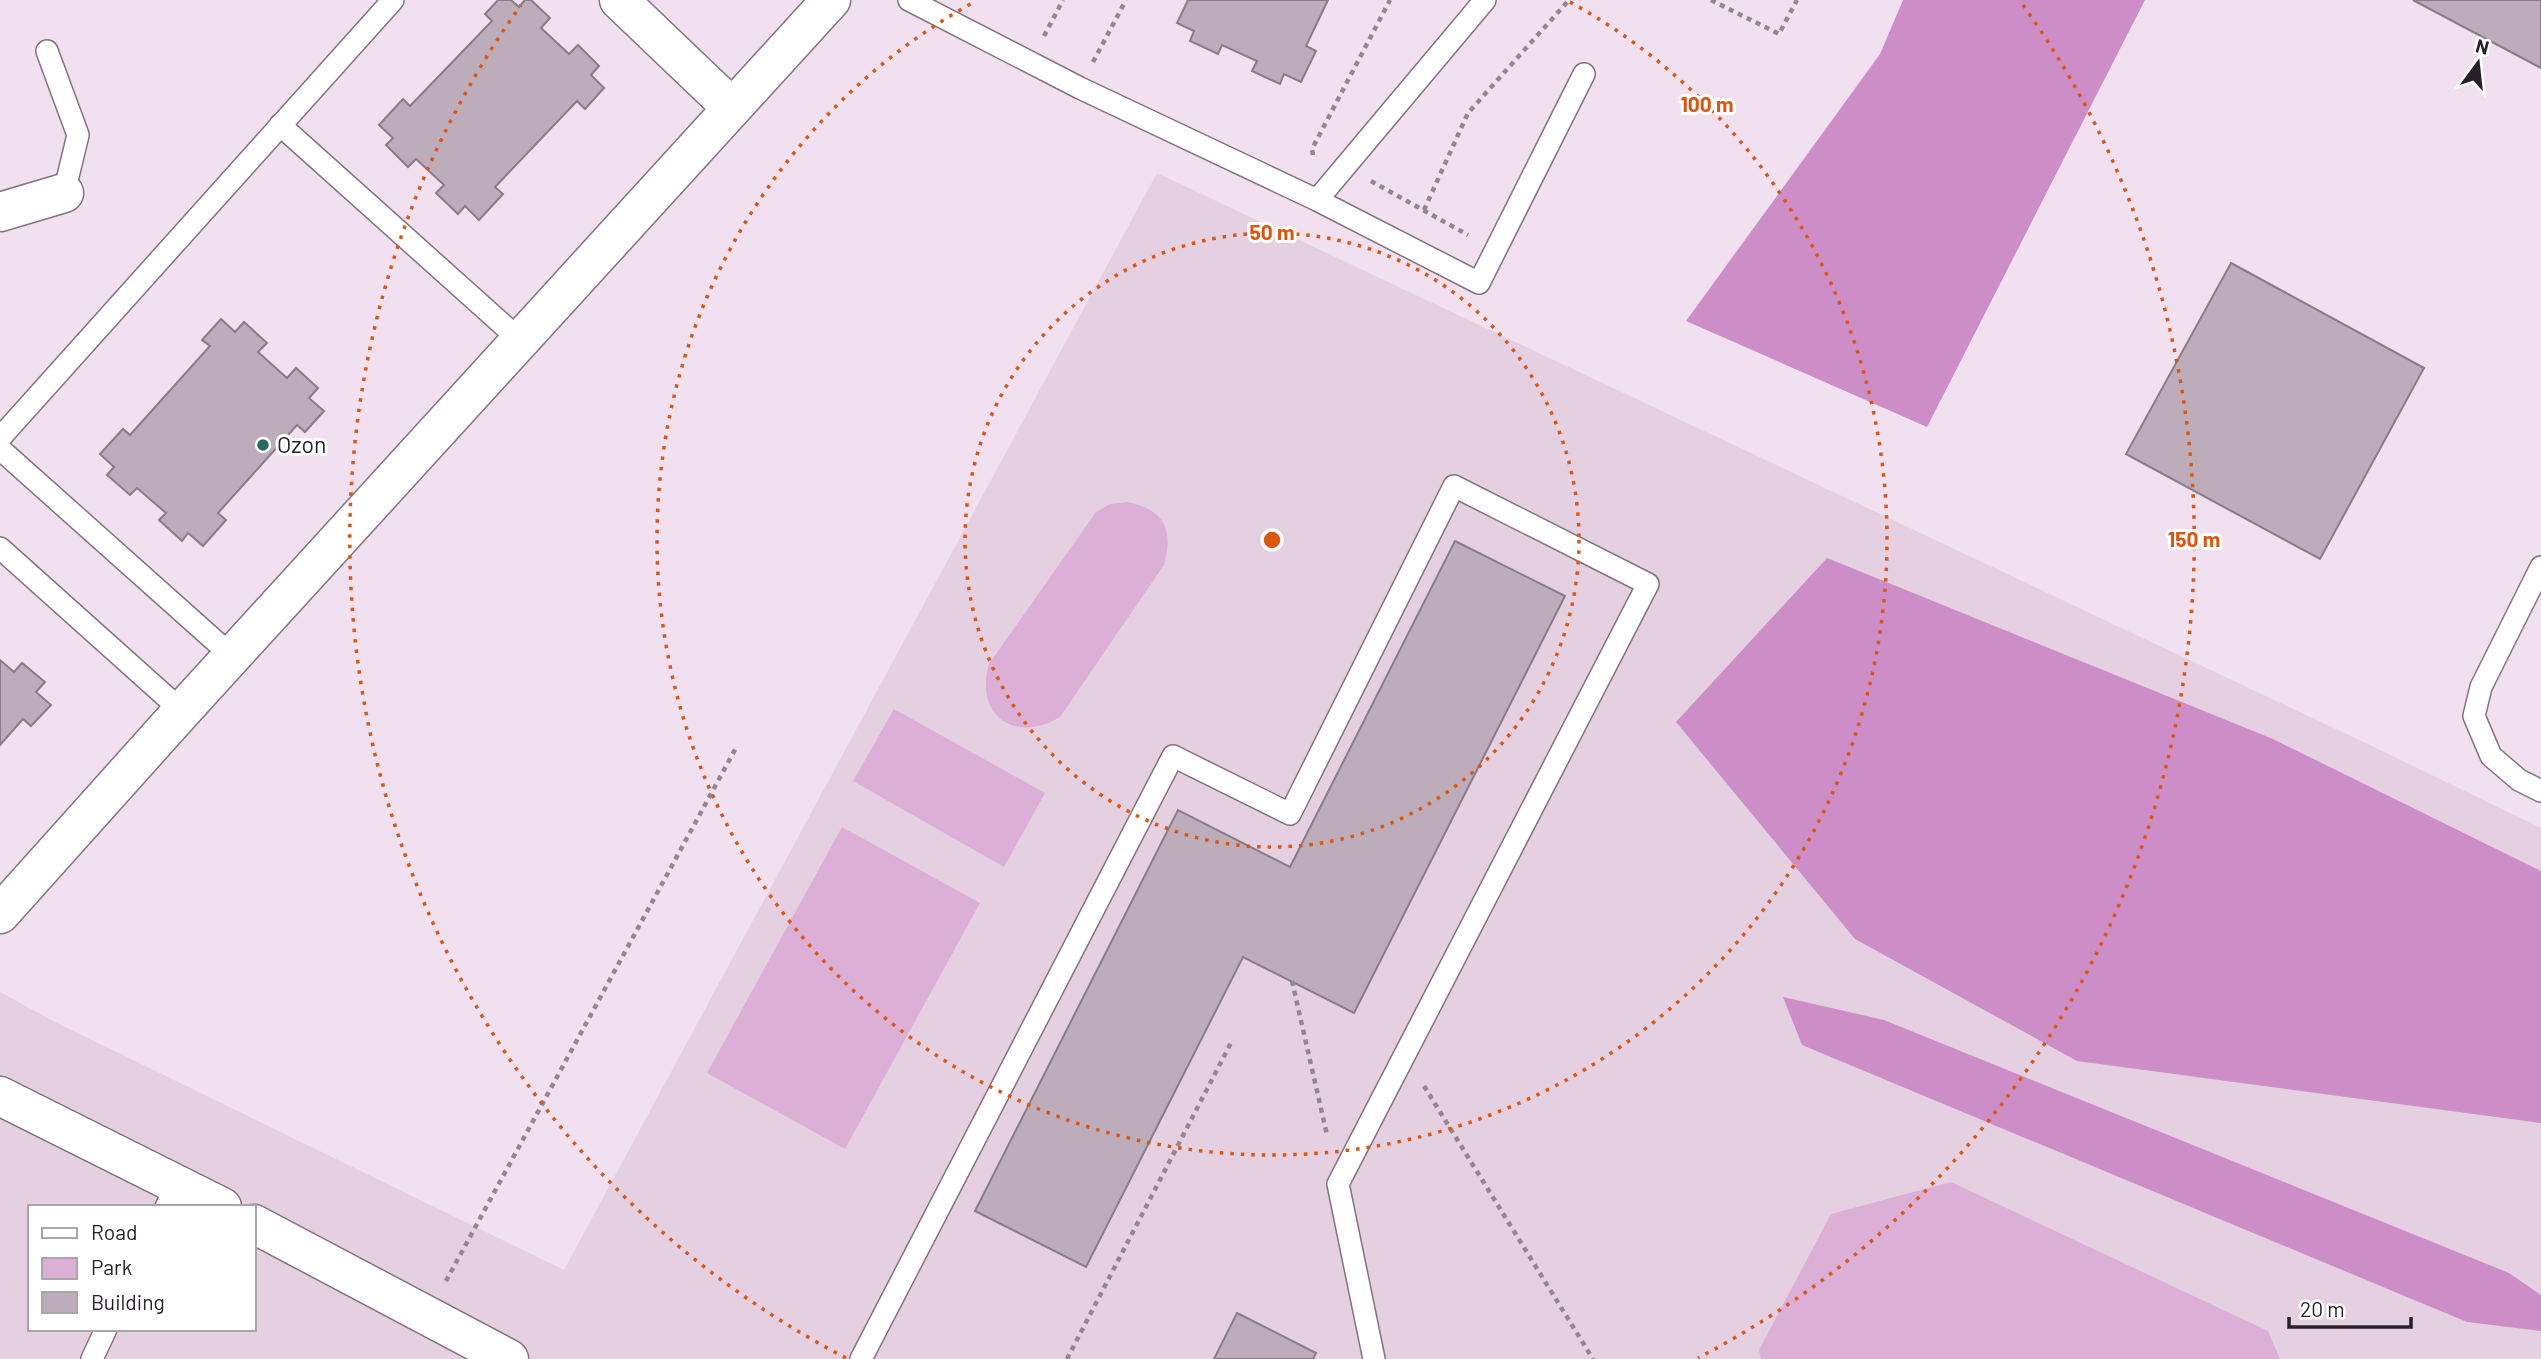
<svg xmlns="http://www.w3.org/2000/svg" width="2541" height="1359" font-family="Barlow,sans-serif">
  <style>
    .built { fill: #e5d0e2; fill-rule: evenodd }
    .green { fill: #dcafd7 }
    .forest { fill: #cd8ec7 }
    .building { fill: #bdadbb; stroke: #897b88; stroke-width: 2 }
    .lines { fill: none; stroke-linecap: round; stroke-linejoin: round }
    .service-casing { stroke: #827380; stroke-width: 24 }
    .minor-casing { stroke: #827380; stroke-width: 41 }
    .path { stroke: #928791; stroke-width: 4.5; stroke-dasharray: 5 5; stroke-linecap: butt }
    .service { stroke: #fff; stroke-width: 21 }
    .minor { stroke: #fff; stroke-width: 38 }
    .ring { fill: none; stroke: #de560d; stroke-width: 3.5; stroke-dasharray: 3.5 7 }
    .poi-dot { fill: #266c60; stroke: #fff; stroke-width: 2.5 }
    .labels { text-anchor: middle; stroke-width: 6; stroke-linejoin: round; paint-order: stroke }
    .poi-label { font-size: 23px; fill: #272127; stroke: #fff; text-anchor: start }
    .centre { fill: #de560d; stroke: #fff; stroke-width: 3.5 }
    .ring-label { font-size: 21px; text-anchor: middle; font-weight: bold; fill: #de560d; stroke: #fff; stroke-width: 6; stroke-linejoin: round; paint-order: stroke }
  </style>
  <rect width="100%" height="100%" fill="#f1e0ef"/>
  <path class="built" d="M1157,173L2372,746L2541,828V1359H0V992L55,1022L564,1270ZM30,1207H254V1329H30Z"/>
  <path class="green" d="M1128,502C1164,510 1174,529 1164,565L1060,717C1015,744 974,716 989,664L1096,512L1110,504Z
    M894,709L1045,793L1004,867L853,781Z
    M842,827L980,903L845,1149L707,1073Z
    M1951,1182L2268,1331L2280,1359H1761L1759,1350L1831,1214Z"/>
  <path class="forest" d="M1903,0H2145L1927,427L1686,321L1880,54Z
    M1827,558L2273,739L2541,871V1123L2077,1061L1855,939L1676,722Z
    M1783,997L1884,1020L2509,1273L2541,1295V1331L2467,1322L1802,1045Z"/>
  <path class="building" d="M498,0H511L519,7L525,0H531L550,18L541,28L569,54L578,45L599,66L591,75L604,88L585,109L577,101L495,187L503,194L479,220L465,206L458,214L436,193L444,185L416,159L408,167L386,145L393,138L379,125L403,99L410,106L492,21L485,14Z
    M1188,0H1328L1306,46L1316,51L1301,82L1284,74L1280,84L1252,71L1257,61L1222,45L1218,54L1190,41L1194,31L1177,23Z
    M2413,0H2541V68Z
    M2231,263L2424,368L2320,559L2126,454Z
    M221,319L235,332L244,322L267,343L258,352L287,378L296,368L318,388L309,398L324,411L305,432L297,425L218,513L226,520L203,546L188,533L182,541L159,520L166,513L137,488L130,495L107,475L114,467L100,454L123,429L130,435L210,346L202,340Z
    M1455,541L1565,596L1354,1013L1243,957L1086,1267L975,1211L1178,810L1290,867Z
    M0,660L14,672L22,663L45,682L36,692L51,705L31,726L23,719L0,745Z
    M1237,1313L1316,1353L1313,1359H1214Z"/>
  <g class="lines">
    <defs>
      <path id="service" d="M909,0L1080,88L1317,200L1485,0
        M47,51L78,135L64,193
        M280,125L520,340
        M1317,200L1479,283L1584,74
        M0,438L393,0
        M0,449L232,656
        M0,548L182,711
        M2541,567L2481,687L2474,716L2491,756L2519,780L2541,791
        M166,1207L177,1183
        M92,1359L106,1329
        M861,1359L1173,756L1290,814L1454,486L1648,584L1338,1184L1374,1359"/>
      <path id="minor" d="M619,0L731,107
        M0,212L64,193
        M0,914L182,711L831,0
        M0,1096L222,1207
        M254,1224L509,1359"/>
    </defs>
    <use href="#service" class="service-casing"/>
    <use href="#minor" class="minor-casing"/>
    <path class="path" d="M1711,0L1779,34L1797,0
      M1044,36L1063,0
      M1093,62L1126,0
      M1313,155L1312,149L1390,0
      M1371,181L1468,235
      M1424,210L1468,113L1569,0
      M1292,981L1327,1135
      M1424,1086L1593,1359
      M446,1281L737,746
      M1067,1359L1232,1041"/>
    <use href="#service" class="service"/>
    <use href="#minor" class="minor"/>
  </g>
  <g class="ring">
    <circle cx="1272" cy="540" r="307"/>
    <path d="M1570 2A615 615 0 1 1 974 2"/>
    <path d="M846 1358A922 922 0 0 1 521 5M2023 5A922 922 0 0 1 1698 1358"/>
  </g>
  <circle class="poi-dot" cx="263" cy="445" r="7"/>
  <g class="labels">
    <g class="poi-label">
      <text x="277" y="453">Ozon</text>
    </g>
  </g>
  <circle cx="1272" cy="540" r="10" class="centre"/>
  <g class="ring-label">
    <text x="1707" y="112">100 m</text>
    <text x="1272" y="240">50 m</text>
    <text x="2194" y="547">150 m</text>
  </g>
  <rect x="28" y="1205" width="228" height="126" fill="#ffffff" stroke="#a9a6a9" stroke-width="2"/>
  <rect x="42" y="1228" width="35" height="10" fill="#ffffff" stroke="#a9a6a9" stroke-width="2"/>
  <text x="91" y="1240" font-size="21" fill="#272127">Road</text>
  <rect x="42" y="1258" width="35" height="21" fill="#dcafd7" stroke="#a9a6a9" stroke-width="2"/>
  <text x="91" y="1275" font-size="21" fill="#272127">Park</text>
  <rect x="42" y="1292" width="35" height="21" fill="#bdadbb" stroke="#a9a6a9" stroke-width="2"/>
  <text x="91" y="1310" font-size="21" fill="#272127">Building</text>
  <g transform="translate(2478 63) rotate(15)" stroke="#ffffff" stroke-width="5" paint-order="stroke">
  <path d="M0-5L12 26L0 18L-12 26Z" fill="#272127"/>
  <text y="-10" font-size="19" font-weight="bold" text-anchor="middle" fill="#272127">N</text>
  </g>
  <path d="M2289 1317v10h122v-10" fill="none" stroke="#272127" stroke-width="3.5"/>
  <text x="2300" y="1317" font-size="21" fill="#272127" stroke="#ffffff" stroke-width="5" paint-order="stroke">20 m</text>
</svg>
